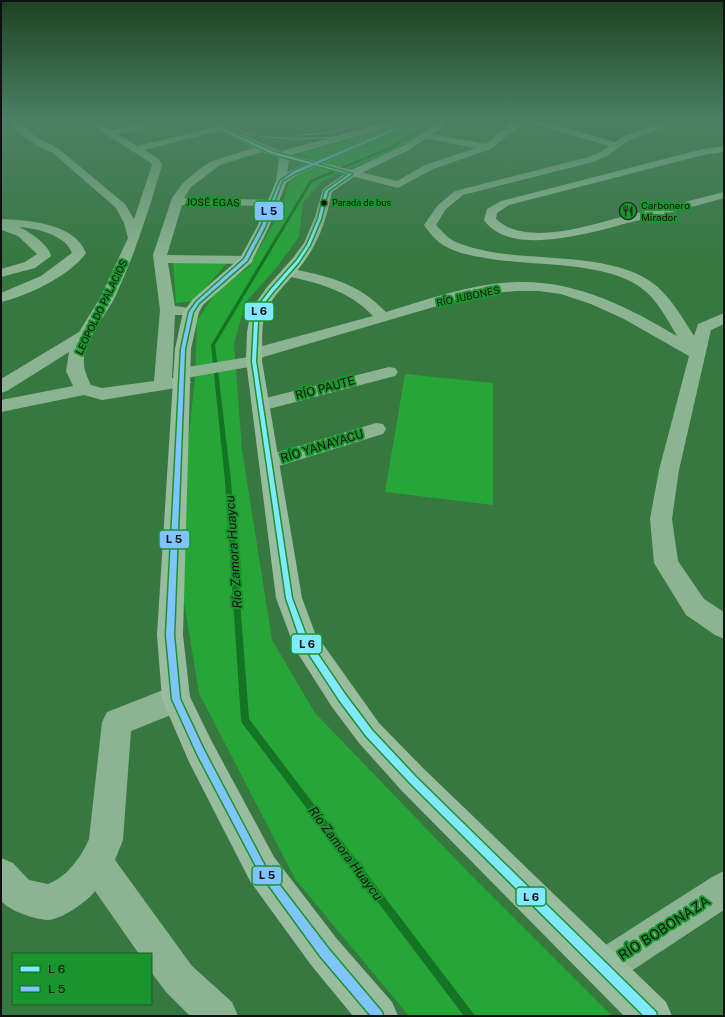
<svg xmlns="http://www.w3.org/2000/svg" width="725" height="1017" font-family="'Public Sans',sans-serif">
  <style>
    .green { fill: #26a637 }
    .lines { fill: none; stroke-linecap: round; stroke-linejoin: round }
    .stream { fill: #147324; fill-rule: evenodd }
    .building { fill: #395c3e; stroke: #93b999 }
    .minor { fill: #8cb492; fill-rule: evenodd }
    .major { fill: #99bc9e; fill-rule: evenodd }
    .bus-1-casing { stroke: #1a942d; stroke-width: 3 }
    .bus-2-casing { stroke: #1a942d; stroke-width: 3 }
    .bus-1 { fill: #80e8ff; fill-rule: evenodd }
    .bus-2 { fill: #80c4ff; fill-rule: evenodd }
    .bus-dot { fill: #111; stroke: #1a942d; stroke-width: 1.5 }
    .labels { text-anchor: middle; stroke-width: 4; stroke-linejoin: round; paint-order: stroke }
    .far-bus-label { font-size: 9px; fill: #111; stroke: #1a942d; text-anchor: start }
    .far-street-label { font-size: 10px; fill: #111; stroke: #1a942d }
    .far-poi-label { font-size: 10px; fill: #111; stroke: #1a942d; text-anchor: start }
    .street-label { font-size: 12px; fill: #111; stroke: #1a942d }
    .water-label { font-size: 13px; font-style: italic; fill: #111; stroke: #1a942d }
    .near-street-label { font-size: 14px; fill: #111; stroke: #1a942d }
    .line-badge { stroke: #1a942d; stroke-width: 1.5 }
    .pale-badge-label { font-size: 11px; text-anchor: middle; font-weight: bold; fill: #111 }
  </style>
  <rect width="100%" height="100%" fill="#367840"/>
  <path class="green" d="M299,119H343L316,126Z
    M421,119H445L395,151L350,168L321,182L303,203L299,237L276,268L245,303L234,344L242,450L272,640L315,713L469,873L612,1016H409L295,879L199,693L176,554L195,378L197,321L217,290L249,267L281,210L289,182L304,171L381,140Z
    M375,131L383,133L353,145L326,153L320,158L315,159L296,153L307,152L368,135V132Z
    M228,262L194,301L176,303L173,263Z
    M405,374L493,383V505L385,492Z"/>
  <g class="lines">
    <path class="stream" d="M436,119H439L391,149L312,182L215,345L231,481L249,719L473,1013L475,1016H464L242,723L241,720L225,481L211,345L310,180L389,147Z"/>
  </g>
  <path class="building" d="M227,119H299L316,126L343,119H403L335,137L294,139L258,136L247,133L233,127Z
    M383,119H403L335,137L294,139L299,135L330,133Z
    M528,119H661L662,122L613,144Z"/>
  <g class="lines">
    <path class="minor" d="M7,119H16L35,136L59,149L125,204L134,219L152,165L151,163L82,119H92L111,130L160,119H175L174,121L117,134L137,146L211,128L195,119H206L282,152L285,150L399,119H413L412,121L291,155L397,181L425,165L476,148L423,138V134L426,133L486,144L517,119H536L615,142L622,137L659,122L661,119H669L666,126L628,141L607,156L593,162L463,195L446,209L436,225C440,229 444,234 449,238C459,245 474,248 486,251C536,261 607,253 650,281C669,294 682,317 694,336L698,324L724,313V324L711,330L679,470L672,519L678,561L704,599L724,612V639L715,635L686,615L654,563L650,519L659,470L689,356L624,319L591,304L561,294L539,291H517L494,293L454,301L260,358L262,361L260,365L186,378L191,382L188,386L182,387L102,400L84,395L1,412V400L73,386L66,371L69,352L7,391L1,393V379L79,332L100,298L128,238L124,223L116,208L53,153C35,146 18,134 7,119ZM525,121L609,146L601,152L585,158L455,191L438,205L424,225L426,228C430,233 435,239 440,243C451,251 467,255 480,257C527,267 602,260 640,287C657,299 667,319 677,336C628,307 576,280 517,282C473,283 429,299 386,312C357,282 327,276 288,268L283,269L281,272L283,275C317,283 347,289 373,316L248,350L246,354L248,357L176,369L173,373L178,377L172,378L175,315H196L199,312L196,309L175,306L168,263L246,264L251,263L253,260L251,257L246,256L167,255L182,205L273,206L279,203L273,200L184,198L191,187L220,165L262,152L279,158L276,181L277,183H285L286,181L289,160L398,188L433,169L491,149ZM219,131L254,148L212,161L202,167L183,183L172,198L153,255L160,310L154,381L102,388L91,385C86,375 83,368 84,357C87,337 106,315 115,297C135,254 149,210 162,165L159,159L144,150Z
      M20,119H69C63,125 26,125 20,119Z
      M1,219C27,220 75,223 86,253C70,276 27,296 1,302V293L41,276L72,253C66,235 36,228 19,227C29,231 50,246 51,256L35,268L1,277V269L25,262L37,254L18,236L2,230Z
      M389,367L395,368L398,372L395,376L261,411L254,409L252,405L254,401Z
      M376,423L383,424L386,429L383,434L269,469L262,467L259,462L262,457Z
      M176,685L186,689L190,699L186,709L131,731L123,840L115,860L192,966L232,1002L238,1016H190L166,992L151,972V954H139L95,891C87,902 61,920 47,920C34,919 10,911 1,901V858L13,863L29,880L48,884C67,877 82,856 89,839L102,722L107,712Z
      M724,871V910L616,981L603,987L590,981L584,968L590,955L712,877Z"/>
    <path class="major" d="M408,119H418L406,128L299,174L286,183L269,227L251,263L203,305L199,312L191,349L183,635L190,697L211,740L274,857L337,939L392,1002L398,1016H353L311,965L250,881L189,762L162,699L157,635L175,349L183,312L193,299L240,258L257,227L276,181L291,170L400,124Z
      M444,119H454L409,150L355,176L332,192C327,218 319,242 303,263C292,279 276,291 267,309C260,324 263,345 262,361L302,598L315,633L379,723L424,769L666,1002L672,1016H624L402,791L359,743L332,707L295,649L276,598L246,361L247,332L251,310L267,287L293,258L304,243L315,217L323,189L347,172L403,146Z
      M724,146V152L703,155L509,205L497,213L496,219C527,248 593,224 629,215C661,208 692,200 724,192V198C693,207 663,214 632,222C595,231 511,259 484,220L487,209L501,201L703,149Z"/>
    <defs>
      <path id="bus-1" d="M198,119H201L274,152L352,174L328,191L321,219L310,245L299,262L274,291L265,302L260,315L258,321L256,361L292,598L307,638L345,694L372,730L416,777L656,1012L657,1016H644L410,783L366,736L339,700L301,642L286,598L252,361L254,321L256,315L261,302L271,289L297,260L307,245L318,219L325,191L349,174L272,154Z"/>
      <path id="bus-2" d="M412,119H415L404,127L296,173L282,181L265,227L247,261L199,303L193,312L185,349L174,635L180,699L203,748L265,866L328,948L382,1012L383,1016H371L320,956L259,872L197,754L172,699L166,635L181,349L189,312L197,301L244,259L261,227L280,181L294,171L402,125Z"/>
    </defs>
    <use href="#bus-1" class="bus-1-casing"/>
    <use href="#bus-2" class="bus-2-casing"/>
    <use href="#bus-1" class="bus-1"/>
    <use href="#bus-2" class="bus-2"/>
  </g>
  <linearGradient id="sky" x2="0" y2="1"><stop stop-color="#1e4223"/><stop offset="0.46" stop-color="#4c8064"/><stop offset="1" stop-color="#4c8064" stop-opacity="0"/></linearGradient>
  <rect width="725" height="261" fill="url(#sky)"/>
  <defs>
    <symbol id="restaurant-ring" viewBox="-11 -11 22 22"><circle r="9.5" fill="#1a942d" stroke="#1e3521" stroke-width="1.5"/><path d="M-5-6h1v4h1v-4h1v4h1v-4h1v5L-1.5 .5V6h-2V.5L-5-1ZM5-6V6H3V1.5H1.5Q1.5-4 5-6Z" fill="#1e3521"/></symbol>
  </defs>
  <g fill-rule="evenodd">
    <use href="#restaurant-ring" x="618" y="201" width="20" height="20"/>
  </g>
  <circle class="bus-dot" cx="324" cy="203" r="3.5"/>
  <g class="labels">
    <g class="far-bus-label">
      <text x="332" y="206">Parada de bus</text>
    </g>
    <g class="far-street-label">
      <text transform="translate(213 202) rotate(1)" y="4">JOSÉ EGAS</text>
      <text transform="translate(468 296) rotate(-12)" y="4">RÍO JUBONES</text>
      <text transform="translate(101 307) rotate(-64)" y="4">LEOPOLDO PALACIOS</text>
    </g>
    <g class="far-poi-label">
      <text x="641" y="209">Carbonero<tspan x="641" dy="12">Mirador</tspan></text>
    </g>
    <g class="street-label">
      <text transform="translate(325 388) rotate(-15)" y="4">RÍO PAUTE</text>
      <text transform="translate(322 446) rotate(-17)" y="4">RÍO YANAYACU</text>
    </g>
    <g class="water-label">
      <text transform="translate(233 552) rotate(-94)" y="5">Río Zamora Huaycu</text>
      <text transform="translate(346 853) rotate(53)" y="5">Río Zamora Huaycu</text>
    </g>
    <g class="near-street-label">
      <text transform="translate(664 928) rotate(-33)" y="5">RÍO BOBONAZA</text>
    </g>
  </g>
  <g class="line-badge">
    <rect x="254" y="201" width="30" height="20" rx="4" fill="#80c4ff"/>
    <rect x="244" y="302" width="30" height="19" rx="4" fill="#80e8ff"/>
    <rect x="159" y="530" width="31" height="19" rx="4" fill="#80c4ff"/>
    <rect x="291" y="634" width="31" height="20" rx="4" fill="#80e8ff"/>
    <rect x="252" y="866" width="30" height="19" rx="4" fill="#80c4ff"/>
    <rect x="516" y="887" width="30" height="19" rx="4" fill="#80e8ff"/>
  </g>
  <g class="pale-badge-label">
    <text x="269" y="215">L 5</text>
    <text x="259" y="315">L 6</text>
    <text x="174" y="543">L 5</text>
    <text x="307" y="648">L 6</text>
    <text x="267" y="879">L 5</text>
    <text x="531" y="901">L 6</text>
  </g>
  <rect width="725" height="1017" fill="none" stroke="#111111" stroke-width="4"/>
  <rect x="12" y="953" width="140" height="52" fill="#1a942d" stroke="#166022"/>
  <rect x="20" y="966" width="20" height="6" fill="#80e8ff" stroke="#166022"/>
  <text x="48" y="973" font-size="12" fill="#111111">L 6</text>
  <rect x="20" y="986" width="20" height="6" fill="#80c4ff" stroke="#166022"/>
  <text x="48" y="993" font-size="12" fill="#111111">L 5</text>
</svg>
